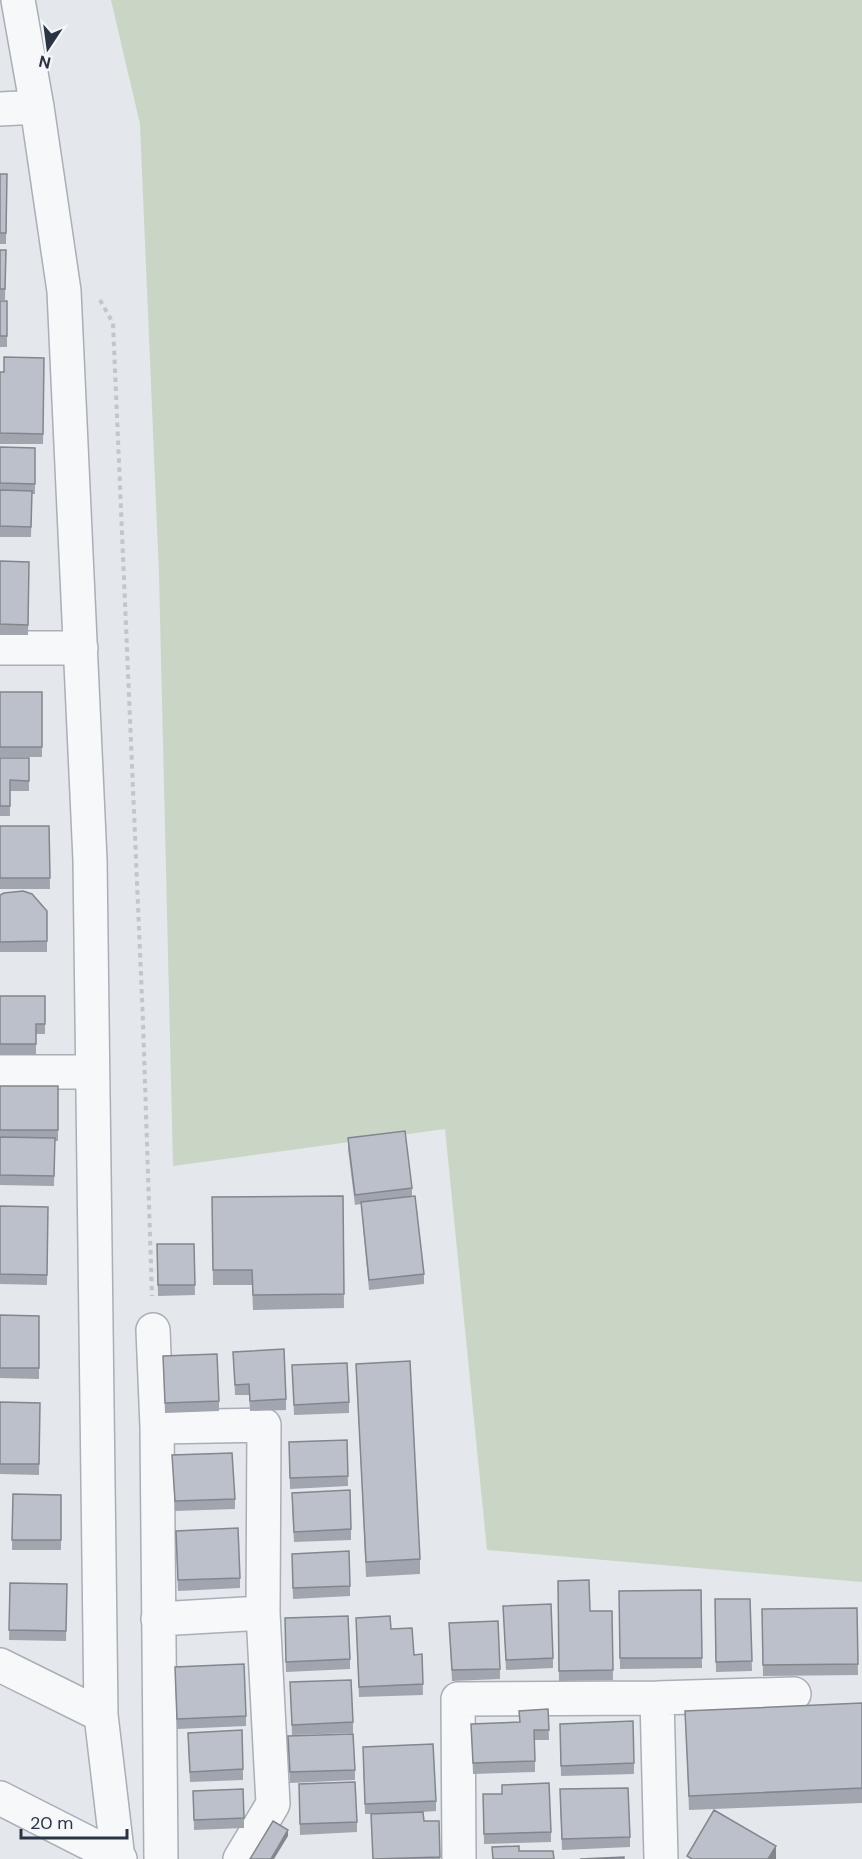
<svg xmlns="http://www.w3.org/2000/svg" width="862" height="1859" font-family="'DM Sans',sans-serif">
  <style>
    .green { fill: #c9d6c5 }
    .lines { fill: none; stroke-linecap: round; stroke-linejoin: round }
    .minor-casing { stroke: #a9aeb7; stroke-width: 36 }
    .path { stroke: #c2c5cb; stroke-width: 4; stroke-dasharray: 4.5 4.5; stroke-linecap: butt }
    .minor { stroke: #f7f8fa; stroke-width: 33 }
    .wall { fill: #a1a5ae }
    .shaded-wall { fill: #83868d }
    .building { fill: #bbc0ca; stroke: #83868d; stroke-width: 1.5 }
  </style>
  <rect width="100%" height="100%" fill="#e4e7ec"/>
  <path class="green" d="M111,0H862V1582L487,1550L445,1129L173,1166L159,574L140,124Z"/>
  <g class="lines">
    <defs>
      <path id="minor" d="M18,0L37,107L64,291L90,860L101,1715L118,1859
        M0,109L37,107
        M0,648H81
        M0,1072H92
        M153,1330L157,1427
        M158,1619L263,1613L273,1804L240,1859
        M0,1665L101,1715
        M657,1698L661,1859
        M0,1798L120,1859
        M161,1859L157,1427L264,1425L263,1613
        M459,1859L458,1699L657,1698L794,1694"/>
    </defs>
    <use href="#minor" class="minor-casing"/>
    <path class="path" d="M100,300L113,323L143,1022L152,1296"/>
    <use href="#minor" class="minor"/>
  </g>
  <path class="wall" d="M0,174H7L6,244H0Z
    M0,250H6L5,300H0Z
    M0,301H7V347H0Z
    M44,358L43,444H0V372H4Z
    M0,447L35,448V494H32L31,537H0Z
    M0,561L29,562L28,635H0Z
    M0,692H42V757H0Z
    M0,758H29V791H10V816H0Z
    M0,826H49L50,889H0Z
    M0,895L47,911V952H0Z
    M0,996H45V1034H36V1055H0Z
    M0,1086H58V1141H55L54,1186L0,1185Z
    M348,1138L412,1188V1196L424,1274V1284L369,1290L361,1204L355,1205L348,1149Z
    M343,1196L344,1308L253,1310L252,1285H213L212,1197Z
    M0,1206L48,1207L47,1285L0,1284Z
    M157,1244H194L195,1295L158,1296Z
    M0,1315L39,1316V1379L0,1378Z
    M233,1352L286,1399V1410L250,1411L249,1395H235Z
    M163,1356L219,1401V1411L165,1413Z
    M356,1364L420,1559V1574L366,1577Z
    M292,1365L349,1402V1413L294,1415Z
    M0,1402L40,1403L39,1475L0,1474Z
    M347,1440L348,1486L290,1489L289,1442Z
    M172,1455L235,1499V1509L175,1511Z
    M13,1494L61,1495V1550H12Z
    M292,1503L351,1529V1540L294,1542Z
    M176,1541L240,1578V1588L178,1591Z
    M292,1564L350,1586V1596L293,1599Z
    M558,1581L590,1611H612L613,1680L559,1681Z
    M10,1583L67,1584L66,1641L9,1640Z
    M701,1590L702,1668L620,1669L619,1591Z
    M715,1599H750L752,1671L716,1672Z
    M503,1606L553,1658V1668L506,1670Z
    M857,1608L858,1675L763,1676L762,1609Z
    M285,1618L350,1659V1669L286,1672Z
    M356,1618L391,1629L414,1655L422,1654L423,1695L359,1697Z
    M449,1623L500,1669V1679L452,1681Z
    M175,1677L246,1716V1726L177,1729Z
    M290,1682L353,1722V1733L292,1735Z
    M862,1703V1803L689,1810L685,1711Z
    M548,1709L549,1740H535V1772L473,1774L471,1724L519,1722Z
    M560,1734L634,1763V1774L561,1776Z
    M288,1736L355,1770V1780L290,1783Z
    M188,1743L243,1769V1780L190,1782Z
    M363,1757L436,1801V1811L423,1812L424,1821H439L440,1859H373L371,1814H365Z
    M193,1791L244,1818V1828L194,1830Z
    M299,1794L357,1822V1832L300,1835Z
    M483,1794L551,1832V1842L484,1844Z
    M560,1800L630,1837V1847L562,1850Z"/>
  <path class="shaded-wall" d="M288,1830V1836L274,1859H271Z
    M776,1846V1859H768Z"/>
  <path class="building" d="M0,174H7L6,233H0Z
    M0,250H6L5,289H0Z
    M0,301H7V336H0Z
    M4,357L44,358L43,434L0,433V372H4Z
    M0,447L35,448V484L0,483Z
    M0,490L32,491L31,527L0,526Z
    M0,561L29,562L28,625L0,624Z
    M0,692H42V747H0Z
    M0,758H29V781L10,780V806H0Z
    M0,826H49L50,878H0Z
    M23,891L32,894L47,911V941L0,942V895L4,893Z
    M0,996H45V1024H36V1044H0Z
    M0,1086H58V1130H0Z
    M405,1131L412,1188L355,1195L348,1138Z
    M0,1137L55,1138L54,1176L0,1175Z
    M343,1196L344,1294L253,1295L252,1270H213L212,1197Z
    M415,1196L424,1274L369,1280L361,1202Z
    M0,1206L48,1207L47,1275L0,1274Z
    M157,1244H194L195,1285H158Z
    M0,1315L39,1316V1368H0Z
    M284,1349L286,1399L250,1401L249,1384L235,1385L233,1352Z
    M217,1354L219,1401L165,1403L163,1356Z
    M410,1361L420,1559L366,1562L356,1364Z
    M347,1363L349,1402L294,1405L292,1365Z
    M0,1402L40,1403L39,1464H0Z
    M347,1440L348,1476L290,1478L289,1442Z
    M232,1453L235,1499L175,1501L172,1455Z
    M350,1490L351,1529L294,1532L292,1493Z
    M13,1494L61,1495V1540H12Z
    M238,1528L240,1578L178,1580L176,1531Z
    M349,1551L350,1586L293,1588L292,1554Z
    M589,1580L590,1611H612L613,1670L559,1671L558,1581Z
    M10,1583L67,1584L66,1631L9,1630Z
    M701,1590L702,1658H620L619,1591Z
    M715,1599H750L752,1661L716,1662Z
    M551,1604L553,1658L506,1660L503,1606Z
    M857,1608L858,1664L763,1665L762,1609Z
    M348,1616L350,1659L286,1662L285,1618Z
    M390,1616L391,1629L412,1628L414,1655L422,1654L423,1684L359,1687L356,1618Z
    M498,1621L500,1669L452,1670L449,1623Z
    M244,1664L246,1716L177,1719L175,1667Z
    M351,1680L353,1722L292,1725L290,1682Z
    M862,1703V1788L689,1796L685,1711Z
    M548,1709L549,1730H534L535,1761L473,1763L471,1724L520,1722L519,1711Z
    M633,1721L634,1763L561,1766L560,1724Z
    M242,1730L243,1769L190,1772L188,1733Z
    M353,1734L355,1770L290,1772L288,1736Z
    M433,1744L436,1801L365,1804L363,1747Z
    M355,1782L357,1822L300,1824L299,1784Z
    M549,1783L551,1832L484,1834L483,1794H502V1785Z
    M628,1788L630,1837L562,1839L560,1789Z
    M243,1789L244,1818L194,1820L193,1791Z
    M714,1810L776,1846L768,1859H692L687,1856Z
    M423,1812L424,1821H439L440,1857L373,1859L371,1814Z
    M273,1821L288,1830L271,1859H250Z
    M519,1846V1851H553L554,1859H493L492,1847Z
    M624,1857V1859H580Z"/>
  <g transform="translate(48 48) rotate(193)" stroke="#f4f6f9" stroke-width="4.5" paint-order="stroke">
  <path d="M0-4.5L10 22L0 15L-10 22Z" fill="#2b3445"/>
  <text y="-9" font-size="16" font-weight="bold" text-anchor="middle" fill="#2b3445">N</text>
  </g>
  <path d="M21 1829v9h106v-9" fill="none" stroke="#2b3445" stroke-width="3"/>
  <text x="30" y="1829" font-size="18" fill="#2b3445" stroke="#f4f6f9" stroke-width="4.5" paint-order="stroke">20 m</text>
</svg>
